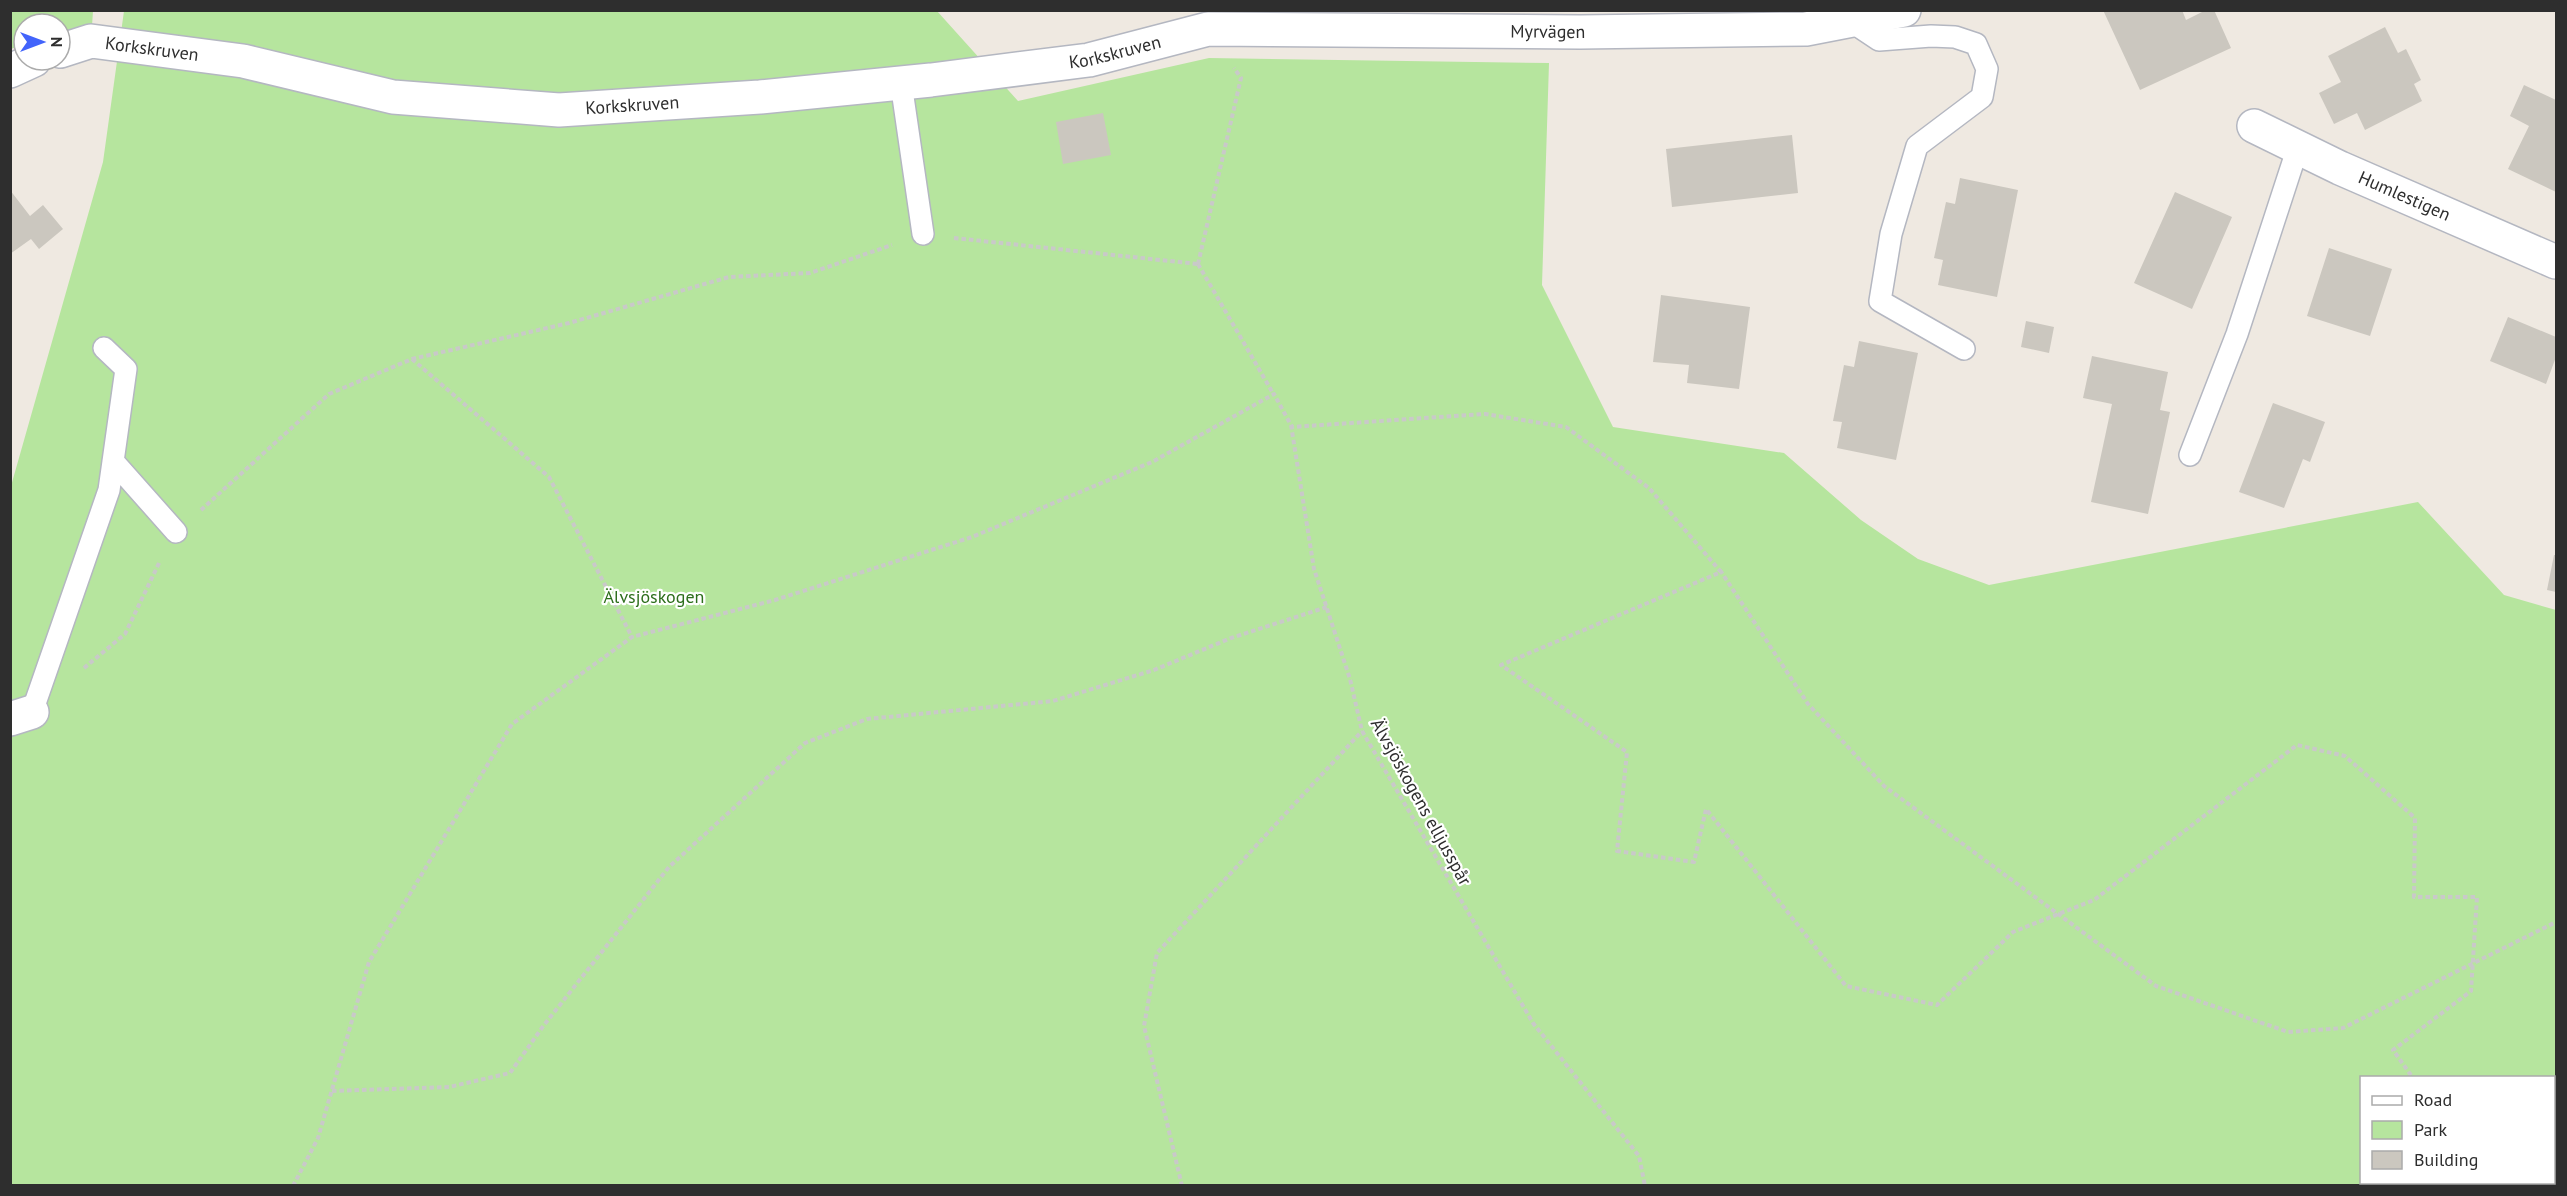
<svg xmlns="http://www.w3.org/2000/svg" width="2567" height="1196" font-family="'PT Sans',sans-serif">
  <style>
    .green { fill: #b6e59e; fill-rule: evenodd }
    .building { fill: #cbc7bf }
    .lines { fill: none; stroke-linecap: round; stroke-linejoin: round }
    .lane-casing { stroke: #b4b7c1; stroke-width: 24 }
    .street-casing { stroke: #b4b7c1; stroke-width: 36 }
    .path { stroke: #c9c9c9; stroke-width: 4; stroke-dasharray: 4.5 3; stroke-linecap: butt }
    .lane { stroke: #fff; stroke-width: 21 }
    .street { stroke: #fff; stroke-width: 33 }
    .labels { text-anchor: middle; stroke-width: 4.5; stroke-linejoin: round; paint-order: stroke }
    .street-label { font-size: 18px; fill: #2e2e2e; stroke: #fff }
    .park-label { font-size: 18px; fill: #2c6e1b; stroke: #fff }
  </style>
  <rect width="100%" height="100%" fill="#efe9e1"/>
  <path class="green" d="M10,11H93L91,41L60,38V24H24V44L11,49Z
    M124,11H937L1018,101L1209,58L1549,63L1542,285L1613,427L1784,453L1861,520L1918,559L1989,585L2418,502L2504,595L2556,610V1185L11,1186V486L103,162ZM2362,1078H2554V1182H2362Z"/>
  <path class="building" d="M2103,10H2182L2186,20L2206,10H2214L2231,48L2140,90Z
    M2385,27L2398,53L2406,49L2421,80L2414,84L2422,101L2365,130L2357,113L2334,124L2319,93L2341,82L2328,56Z
    M2524,85L2556,100V192L2508,169L2529,126L2510,116Z
    M1103,113L1111,155L1063,164L1056,122Z
    M1792,135L1798,193L1672,207L1666,149Z
    M1960,178L2018,190L1997,297L1938,285L1943,260L1934,258L1946,202L1955,204Z
    M10,190L30,216L43,205L63,229L39,249L31,239L10,254Z
    M2175,192L2232,217L2192,309L2134,283Z
    M2329,248L2392,269L2370,336L2307,316Z
    M1661,295L1750,307L1739,389L1687,383L1689,365L1653,362Z
    M2508,317L2556,337V357L2546,384L2490,361Z
    M2026,321L2054,327L2049,353L2021,347Z
    M1859,341L1918,353L1896,460L1837,448L1842,422L1833,421L1844,365L1854,367Z
    M2092,356L2168,372L2160,410L2170,412L2148,514L2091,502L2112,404L2083,398Z
    M2273,403L2325,422L2310,462L2303,459L2284,508L2239,492Z
    M2554,555H2556V592L2547,590Z"/>
  <g class="lines">
    <defs>
      <path id="lane" d="M1852,22L1879,40L1931,36L1955,37L1976,44L1987,69L1982,97L1917,146L1891,234L1880,301L1964,349
        M901,83L923,234
        M2190,455L2237,334L2298,147
        M113,461L176,532
        M32,712L109,490L126,369L104,348"/>
      <g id="street">
        <path id="s1" d="M60,51L91,41L243,61L393,97L559,110L760,97L931,80L1089,60L1208,29L1580,32L1806,29L1904,10"/>
        <path d="M10,71L34,60"/>
        <path id="s2" d="M2254,126L2340,168L2556,262"/>
        <path d="M10,719L32,712"/>
      </g>
    </defs>
    <use href="#lane" class="lane-casing"/>
    <use href="#street" class="street-casing"/>
    <path class="path" d="M954,238L1198,264
      M1198,264L1274,395
      M1198,264L1241,78L1234,68
      M412,359L549,477L632,637L630,638
      M1291,425L1314,569L1350,679L1362,731L1533,1023L1639,1156L1645,1186
      M201,510L329,394L412,359L569,323L729,277L810,273L892,245
      M1720,570L1808,704L1884,786L2156,986L2288,1032L2343,1028L2556,922
      M84,668L125,634L160,561
      M332,1091L449,1087L510,1073L544,1025L669,867L805,743L867,719L1053,701L1154,670L1231,638L1327,607
      M2554,1119L2556,1118
      M2554,1150L2556,1148
      M293,1186L318,1138L369,962L512,724L632,637L775,600L972,537L1152,462L1274,394L1292,427L1485,414L1566,427L1649,488L1721,572L1501,665L1627,752L1617,851L1694,862L1706,809L1846,986L1937,1005L2013,932L2094,900L2297,745L2345,756L2415,818L2414,897H2477L2471,991L2393,1050L2413,1078
      M1182,1186L1144,1026L1157,953L1362,731
      M2479,1186L2486,1182"/>
    <use href="#lane" class="lane"/>
    <use href="#street" class="street"/>
  </g>
  <g class="labels">
    <g class="street-label">
      <text dy="6" stroke="none"><textPath href="#s1" startOffset="1502">Myrvägen</textPath></text>
      <text dy="6" stroke="none"><textPath href="#s1" startOffset="94">Korkskruven</textPath></text>
      <text dy="6" stroke="none"><textPath href="#s1" startOffset="1066">Korkskruven</textPath></text>
      <text dy="6" stroke="none"><textPath href="#s1" startOffset="580">Korkskruven</textPath></text>
      <text dy="6" stroke="none"><textPath href="#s2" startOffset="166">Humlestigen</textPath></text>
      <text transform="translate(1421 802) rotate(61)" y="6">Älvsjöskogens elljusspår</text>
    </g>
    <g class="park-label">
      <text x="654" y="603">Älvsjöskogen</text>
    </g>
  </g>
  <rect width="2567" height="1196" fill="none" stroke="#2e2e2e" stroke-width="24"/>
  <rect x="2360" y="1076" width="195" height="108" fill="#ffffff" stroke="#ababab" stroke-width="1.5"/>
  <rect x="2372" y="1096" width="30" height="9" fill="#ffffff" stroke="#ababab" stroke-width="1.5"/>
  <text x="2414" y="1106" font-size="18" fill="#2e2e2e">Road</text>
  <rect x="2372" y="1121" width="30" height="18" fill="#b6e59e" stroke="#ababab" stroke-width="1.5"/>
  <text x="2414" y="1136" font-size="18" fill="#2e2e2e">Park</text>
  <rect x="2372" y="1151" width="30" height="18" fill="#cbc7bf" stroke="#ababab" stroke-width="1.5"/>
  <text x="2414" y="1166" font-size="18" fill="#2e2e2e">Building</text>
  <g transform="translate(42 42) rotate(90)"><circle r="28" fill="#ffffff" stroke="#ababab" stroke-width="1.5"/>
  <path d="M0-4.5L10 22L0 15L-10 22Z" fill="#4264fb"/>
  <text y="-9" font-size="16" font-weight="bold" text-anchor="middle" fill="#2e2e2e">N</text>
  </g>
</svg>
